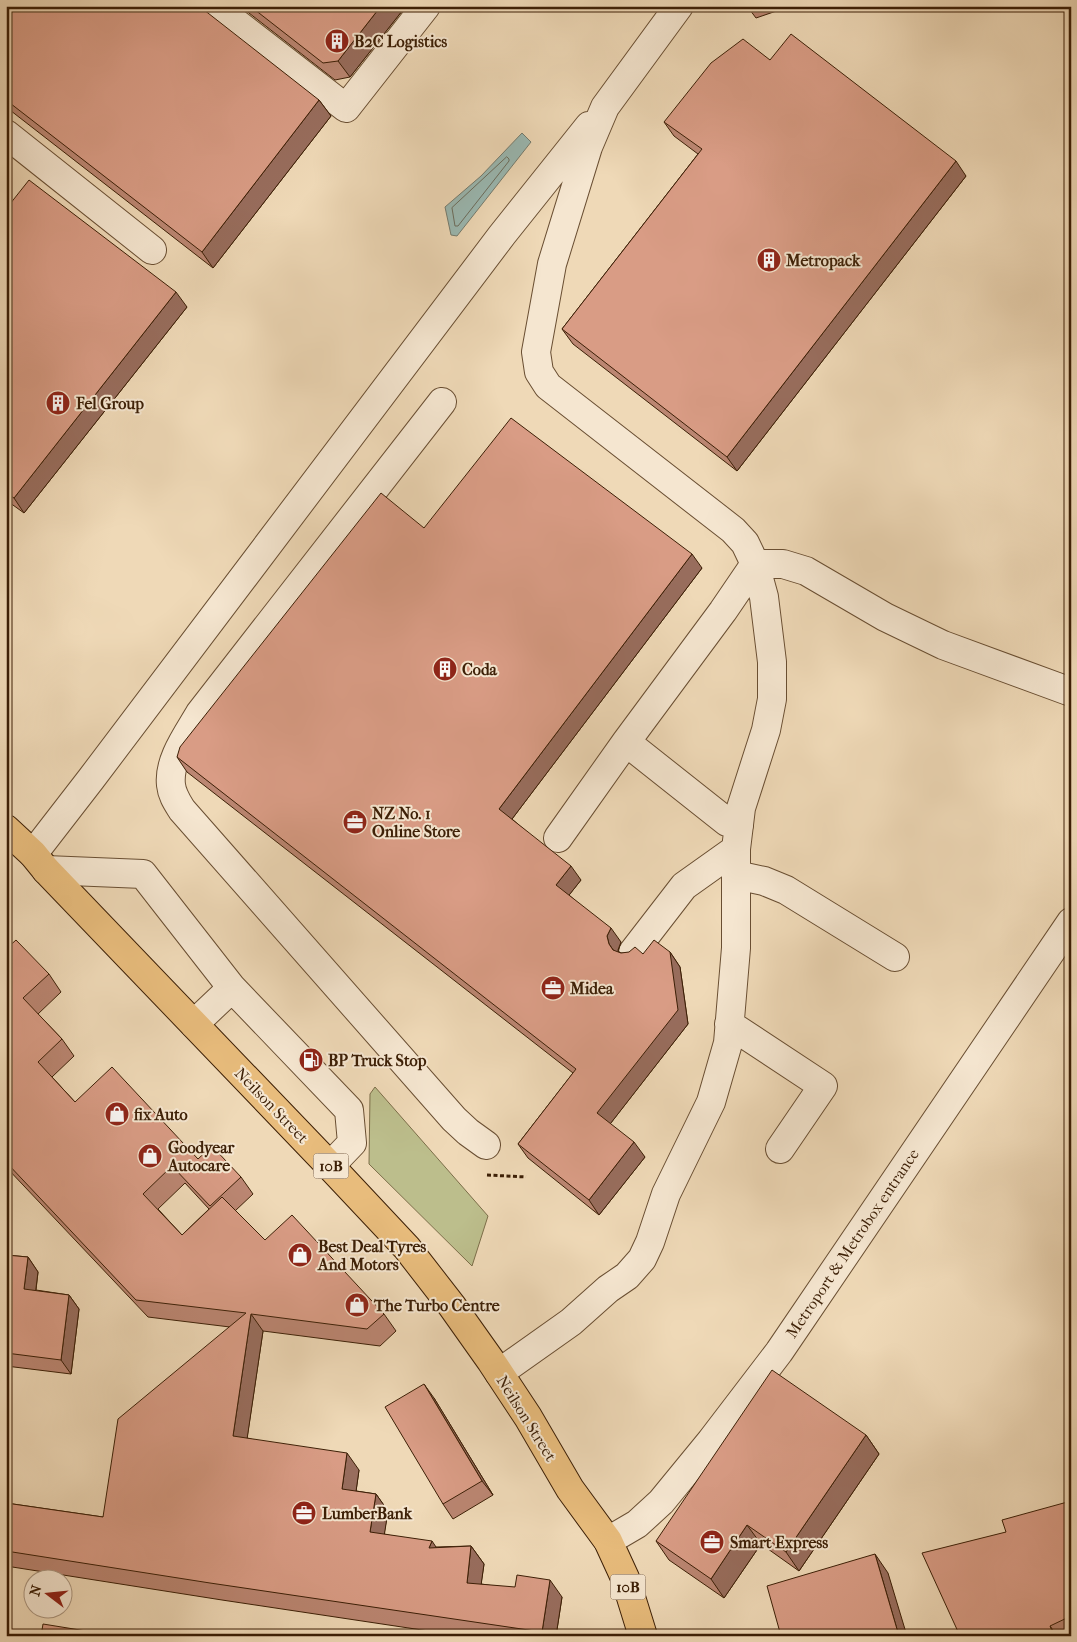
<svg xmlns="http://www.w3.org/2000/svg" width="1077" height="1642" font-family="'IM FELL French Canon',serif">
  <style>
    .green { fill: #bcbe8c; stroke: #7c6e49 }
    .water { fill: #9ab9b3; stroke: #747b6e }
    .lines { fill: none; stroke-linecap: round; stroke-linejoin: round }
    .shore { stroke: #6b6c5c; stroke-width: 1 }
    .minor-casing { stroke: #694e32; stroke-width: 30 }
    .major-casing { stroke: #3c1f06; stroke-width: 30 }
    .path { stroke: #3c1f06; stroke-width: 3; stroke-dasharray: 4 2.5; stroke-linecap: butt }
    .minor { stroke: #f5e6d0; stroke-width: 28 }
    .major { stroke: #e8bc7c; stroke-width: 28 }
    .wall { fill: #bb8672; stroke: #3c1f06; fill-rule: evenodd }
    .shaded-wall { fill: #986d5d; stroke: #3c1f06 }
    .building { fill: #d99c85; stroke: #3c1f06 }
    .labels { text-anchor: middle; stroke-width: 4; stroke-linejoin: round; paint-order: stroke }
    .shield { fill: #f5e6d0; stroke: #745b43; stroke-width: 1 }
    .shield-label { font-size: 15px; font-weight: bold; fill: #3c1f06 }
    .poi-label { font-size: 16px; font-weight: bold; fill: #3c1f06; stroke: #f5e6d0; text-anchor: start }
    .street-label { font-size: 16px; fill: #3c1f06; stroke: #f5e6d0 }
  </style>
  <rect width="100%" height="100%" fill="#efd9b7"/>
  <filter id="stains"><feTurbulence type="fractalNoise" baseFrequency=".004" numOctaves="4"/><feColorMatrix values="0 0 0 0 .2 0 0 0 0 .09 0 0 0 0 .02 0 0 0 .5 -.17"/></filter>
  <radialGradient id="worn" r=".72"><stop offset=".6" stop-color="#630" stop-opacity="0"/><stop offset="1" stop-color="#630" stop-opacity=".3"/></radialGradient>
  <path class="green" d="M375,1087L488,1216L472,1266L369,1164L370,1094Z"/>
  <path class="water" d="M522,133L531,142L457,236L451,235L445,207L481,176Z"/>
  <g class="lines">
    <path class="shore" d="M507,157L509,159V161L458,226H455L452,208Z"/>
    <defs>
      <path id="minor" d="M214,6L346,108L426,6
        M6,134L152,250
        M442,402L200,713C188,734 168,760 171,785C172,795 177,802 182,810L454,1119L468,1132L486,1145
        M626,742L727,822L739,826
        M558,838L626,742L723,611L755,564H783L806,571L885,617L943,645L1071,692
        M33,854L91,779L502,235L589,126
        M46,870L143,874L232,988L194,1024
        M736,875L764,881L786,890L895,957
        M633,952L684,886L736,849
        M232,988L349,1110L352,1143L330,1166
        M729,1024L823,1086L780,1149
        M499,1373L571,1322L608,1289L627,1276L642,1259L650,1242L666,1194L711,1102L728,1043L736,948V849L741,808L766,730L772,699V662L764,597L755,564L745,543L733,530L548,386L539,372L536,352L552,264L588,147L605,107L679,6
        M608,1541L637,1524L661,1502L711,1441L779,1352L1071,922"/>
      <path id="major" d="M6,829L33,854L46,870L330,1166L407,1248L452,1306L491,1361L528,1417L570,1489L608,1541L625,1578L643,1636"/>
    </defs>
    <use href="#minor" class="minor-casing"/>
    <use href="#major" class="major-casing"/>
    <path class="path" d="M487,1175L526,1177"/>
    <use href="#minor" class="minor"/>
    <use href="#major" class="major"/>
  </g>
  <path class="wall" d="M6,6L319,100L331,116L213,268L6,107Z
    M240,6H406L350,77L335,80Z
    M747,6H791L756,18Z
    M770,60L966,176L737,471L573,344L562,329L698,154L674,136L664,122Z
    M6,209L187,307L24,513L6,500Z
    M424,528L702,568L512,819L581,880L569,895L621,942L618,951L621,953L643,954L670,952L680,967L688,1024L610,1124L645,1157L599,1215L528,1158L518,1144L573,1073L187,772L177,757Z
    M6,949L49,974L61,992L38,1014L62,1039L74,1056L52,1077L75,1102L198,1159L241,1177L253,1194L235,1211L265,1240L384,1314L396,1331L380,1346L263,1331L247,1438L359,1470L356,1491L376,1494L388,1511L384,1534L436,1547L471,1546L484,1564L481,1584L562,1597L556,1636H462L222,1600L6,1566V1503L103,1517L230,1327L148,1317L6,1167ZM185,1183L209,1209L182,1235L158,1209Z
    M6,1255L28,1257L38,1272L36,1290L69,1295L79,1309L71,1374L6,1366Z
    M434,1398L493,1495L453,1519L443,1504Z
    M866,1435L879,1454L799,1571L761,1544L724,1598L669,1560L656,1541Z
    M1071,1501V1636H960L1006,1532Z"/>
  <path class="shaded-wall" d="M381,6H406L350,77L338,61Z
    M319,100L331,116L213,268L202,252Z
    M956,161L966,176L737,471L727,457Z
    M176,292L187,307L24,513L14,498Z
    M692,554L702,568L509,823L499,809Z
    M571,866L581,880L566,899L556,885Z
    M611,928L621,942L618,950L619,958L609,944L607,936Z
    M670,952L680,967L688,1024L607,1128L597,1113Z
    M634,1142L645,1157L599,1215L589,1200Z
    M28,1257L38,1272L34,1304L24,1289Z
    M69,1295L79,1309L71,1374L61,1360Z
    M251,1314L263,1331L245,1453L233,1436Z
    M424,1384L434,1398L493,1495L482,1481Z
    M866,1435L879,1454L799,1571L786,1552Z
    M347,1453L359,1470L354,1506L342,1489Z
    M376,1494L388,1511L382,1550L370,1532Z
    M747,1525L761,1544L724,1598L711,1579Z
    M432,1541L444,1559L429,1548Z
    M471,1546L484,1564L479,1600L467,1583Z
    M875,1554L888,1573L907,1636H899Z
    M550,1580L562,1597L556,1636H544L542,1632Z
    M1050,1626L1057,1636H1054Z"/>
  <path class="building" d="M6,6H199L319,100L202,252L6,100Z
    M250,6H381L338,61L323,63Z
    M791,34L956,161L727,457L562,329L702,149L664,122L711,63L743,39L770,60Z
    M29,180L176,292L14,498L6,493V209Z
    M511,418L692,554L499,809L571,866L556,885L611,928L607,936L609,944L613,950L621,953L629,952L635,947L643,954L654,940L670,952L678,1010L597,1113L634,1142L589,1200L518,1144L576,1069L177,757L180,747L381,493L424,528Z
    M16,940L49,974L23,998L62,1039L38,1062L75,1102L112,1067L198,1159L212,1146L241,1177L210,1206L172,1166L143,1194L182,1235L222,1197L265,1240L292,1215L384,1314L367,1329L251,1314L233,1436L347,1453L342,1489L376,1494L370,1532L432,1541L429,1548L471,1546L467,1583L515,1587L517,1575L550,1580L542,1632L210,1583L6,1551V1503L103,1517L118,1419L246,1313L136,1300L6,1162V949Z
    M6,1255L28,1257L24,1289L69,1295L61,1360L6,1353Z
    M772,1370L866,1435L786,1552L747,1525L711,1579L656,1541Z
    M424,1384L482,1481L443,1504L385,1407Z
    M1071,1501V1616L1050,1626L1054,1636H960L922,1553L1006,1532L1002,1520Z
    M875,1554L899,1636H781L767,1586Z
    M43,1624L117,1636H41Z"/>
  <defs>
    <symbol id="building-disc" viewBox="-11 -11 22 22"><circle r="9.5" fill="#8f2418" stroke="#f5e6d0"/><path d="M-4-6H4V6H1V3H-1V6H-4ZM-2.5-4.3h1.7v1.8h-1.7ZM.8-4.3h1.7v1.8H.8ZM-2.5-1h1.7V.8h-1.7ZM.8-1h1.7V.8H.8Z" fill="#fff"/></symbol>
    <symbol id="office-disc" viewBox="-11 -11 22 22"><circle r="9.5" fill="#8f2418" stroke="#f5e6d0"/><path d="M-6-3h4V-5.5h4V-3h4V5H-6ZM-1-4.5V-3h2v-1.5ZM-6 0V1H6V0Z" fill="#fff"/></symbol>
    <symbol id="fuel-disc" viewBox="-11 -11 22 22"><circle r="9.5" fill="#8f2418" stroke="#f5e6d0"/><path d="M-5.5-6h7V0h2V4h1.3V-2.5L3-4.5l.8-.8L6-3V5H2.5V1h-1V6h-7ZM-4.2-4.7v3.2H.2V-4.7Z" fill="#fff"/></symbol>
    <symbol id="shop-disc" viewBox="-11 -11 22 22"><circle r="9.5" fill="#8f2418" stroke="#f5e6d0"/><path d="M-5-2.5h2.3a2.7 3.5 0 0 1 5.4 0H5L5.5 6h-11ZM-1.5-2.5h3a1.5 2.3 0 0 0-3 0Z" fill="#fff"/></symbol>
  </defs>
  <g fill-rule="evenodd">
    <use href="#building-disc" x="323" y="27" width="28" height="28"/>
    <use href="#building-disc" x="755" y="246" width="28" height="28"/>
    <use href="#building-disc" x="44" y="389" width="28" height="28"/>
    <use href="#building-disc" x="431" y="655" width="28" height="28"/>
    <use href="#office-disc" x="341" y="808" width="28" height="28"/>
    <use href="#office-disc" x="539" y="974" width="28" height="28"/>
    <use href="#fuel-disc" x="297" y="1046" width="28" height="28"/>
    <use href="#shop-disc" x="103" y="1100" width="28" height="28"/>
    <use href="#shop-disc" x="136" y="1142" width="28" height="28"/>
    <use href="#shop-disc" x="286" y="1241" width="28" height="28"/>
    <use href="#shop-disc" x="343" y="1291" width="28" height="28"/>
    <use href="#office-disc" x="290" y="1499" width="28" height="28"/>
    <use href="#office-disc" x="698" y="1528" width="28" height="28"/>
  </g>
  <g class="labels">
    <g class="shield">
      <rect x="313.5" y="1153.5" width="35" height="25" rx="4"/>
      <rect x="610.5" y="1574.5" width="35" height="25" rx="4"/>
    </g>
    <g class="shield-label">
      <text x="331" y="1171">10B</text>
      <text x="628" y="1592">10B</text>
    </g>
    <g class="poi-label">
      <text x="354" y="47">B2C Logistics</text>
      <text x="786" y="266">Metropack</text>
      <text x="76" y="409">Fel Group</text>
      <text x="462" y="675">Coda</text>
      <text x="372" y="819">NZ No. 1<tspan x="372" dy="18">Online Store</tspan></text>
      <text x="570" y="994">Midea</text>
      <text x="328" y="1066">BP Truck Stop</text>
      <text x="134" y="1120">fix Auto</text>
      <text x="168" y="1153">Goodyear<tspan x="168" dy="18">Autocare</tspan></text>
      <text x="318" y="1252">Best Deal Tyres<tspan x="318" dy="18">And Motors</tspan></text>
      <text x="374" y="1311">The Turbo Centre</text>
      <text x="322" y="1519">LumberBank</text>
      <text x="730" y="1548">Smart Express</text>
    </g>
    <g class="street-label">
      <text transform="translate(272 1105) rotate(46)" y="6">Neilson Street</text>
      <text transform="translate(852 1243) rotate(-56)" y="6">Metroport &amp; Metrobox entrance</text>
      <text transform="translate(527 1418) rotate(58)" y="6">Neilson Street</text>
    </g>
  </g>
  <rect width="1077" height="1642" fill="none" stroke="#efd9b7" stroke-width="25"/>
  <rect x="8" y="8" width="1062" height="1627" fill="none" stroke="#3c1f06" stroke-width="2.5"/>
  <rect x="12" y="12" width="1052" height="1617" fill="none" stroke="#3c1f06"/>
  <g transform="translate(48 1594) rotate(286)"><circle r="24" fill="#f5e6d0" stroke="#ab967f"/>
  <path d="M0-4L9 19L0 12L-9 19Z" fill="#8f2418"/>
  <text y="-8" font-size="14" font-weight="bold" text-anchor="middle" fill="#3c1f06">N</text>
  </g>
  <rect width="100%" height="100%" filter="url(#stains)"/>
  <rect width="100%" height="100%" fill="url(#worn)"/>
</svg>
